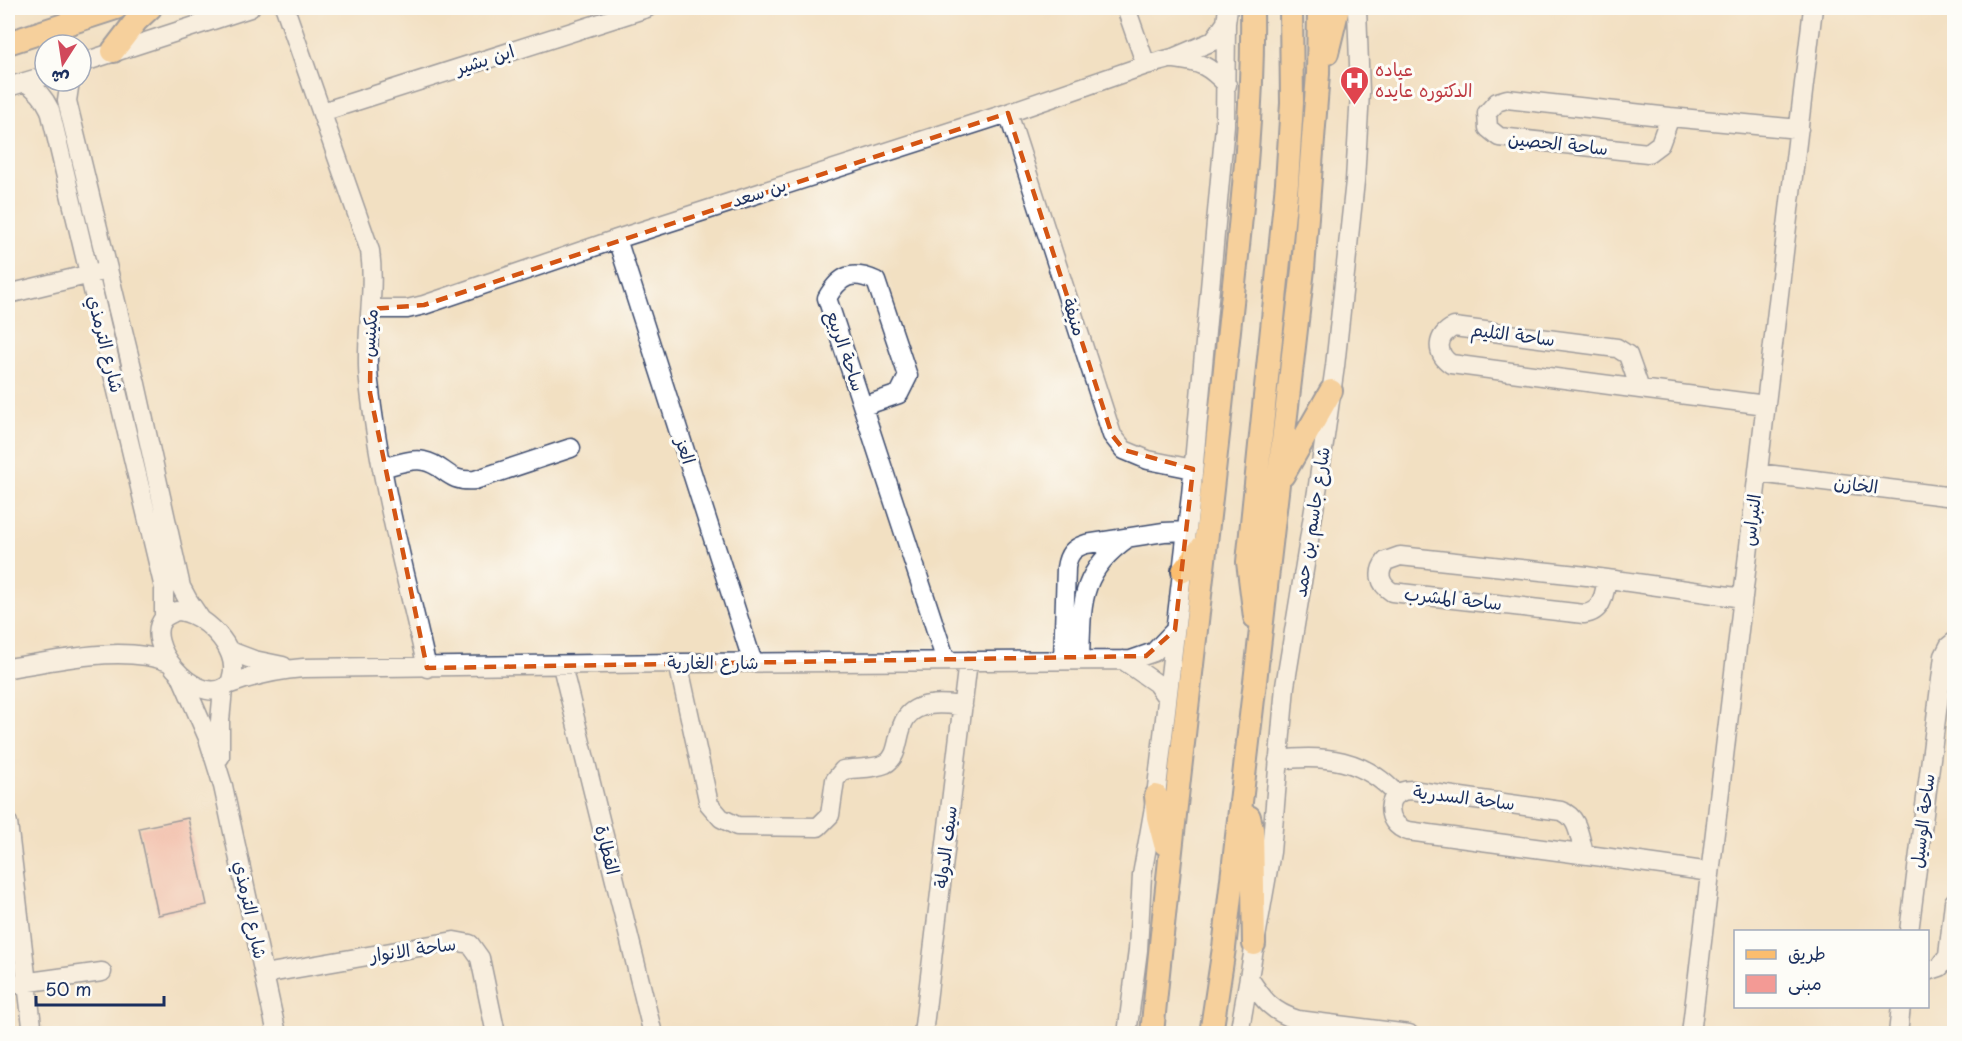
<svg xmlns="http://www.w3.org/2000/svg" width="1962" height="1041" font-family="'Playpen Sans','Playpen Sans Arabic',sans-serif">
  <style>
    .building { fill: #f39a95 }
    .lines { fill: none; stroke-linecap: round; stroke-linejoin: round }
    .minor-casing { stroke: #3b4a6d; stroke-width: 21 }
    .major-casing { stroke: #3b4a6d; stroke-width: 26 }
    .minor { stroke: #fff; stroke-width: 18 }
    .major { stroke: #fbbd6e; stroke-width: 22 }
    .marked { fill: none; stroke: #d45514; stroke-width: 4.5; stroke-dasharray: 12 8; stroke-linejoin: round }
    .labels { text-anchor: middle; stroke-width: 6; stroke-linejoin: round; paint-order: stroke }
    .street-label { font-size: 18px; fill: #1b2f5e; stroke: #fdfcf7 }
    .health-label { font-size: 18px; fill: #be3a42; stroke: #fdfcf7; text-anchor: start }
  </style>
  <rect width="100%" height="100%" fill="#fdfcf7"/>
  <filter id="ink" filterUnits="userSpaceOnUse"><feTurbulence type="fractalNoise" baseFrequency=".0167" numOctaves="2"/><feDisplacementMap in="SourceGraphic" scale="12" xChannelSelector="R" yChannelSelector="G"/><feConvolveMatrix kernelMatrix="1 2 1 2 8 2 1 2 1" color-interpolation-filters="sRGB"/></filter>
  <filter id="wash" filterUnits="userSpaceOnUse"><feTurbulence type="fractalNoise" baseFrequency=".008" numOctaves="4" result="noise"/><feDisplacementMap in="SourceGraphic" scale="24" xChannelSelector="R" yChannelSelector="G"/><feGaussianBlur stdDeviation="1.35" result="paint"/><feColorMatrix in="noise" values="0 0 0 0 0 0 0 0 0 0 0 0 0 0 0 0 0 1.4 0 .05"/><feComposite in="paint" operator="in"/></filter>
  <g filter="url(#wash)">
    <rect width="100%" height="100%" fill="#f2e0c2"/>
    <g id="blocks">
      <path class="building" d="M188,818L207,905L158,915L139,828Z"/>
    </g>
  </g>
  <g filter="url(#ink)">
    <use href="#blocks" fill-opacity="0" stroke="#3b4a6d" stroke-width="1.5"/>
    <g class="lines">
      <defs>
        <path id="minor" d="M285,8L370,251C376,295 364,338 369,382C379,478 406,574 427,668
          M1126,8L1146,65
          M1175,59C1201,62 1209,66 1227,85
          M81,63L250,8
          M70,81L67,101L136,384L181,587L188,600L200,618
          M25,82C37,89 44,97 50,110L164,588V617
          M8,87L45,76
          M1507,99L1670,117L1660,144L1648,153L1499,137L1488,128L1487,113L1497,102Z
          M322,112L647,8
          M1008,113L1112,435L1124,450L1148,460L1193,469
          M1670,117L1799,129
          M617,239L753,663
          M8,294L99,272
          M371,309H407L424,305L617,239L1008,113L1146,65L1173,58L1213,41L1226,23
          M1454,327L1617,348L1628,355L1640,389L1451,364C1435,354 1436,335 1454,327Z
          M1640,389L1766,405
          M864,406L899,394L908,376L876,281C852,270 840,275 827,298L946,661
          M382,468C394,465 412,458 424,461C445,465 447,483 475,480L571,448
          M1758,473L1954,497
          M1607,579C1604,594 1603,612 1584,614L1392,592C1379,584 1377,572 1386,561L1400,556L1587,576C1598,578 1610,579 1622,581L1743,598
          M176,611C203,611 240,649 232,676C231,681 230,684 225,687C195,706 141,642 164,618C167,615 173,613 176,611Z
          M230,651L254,660L283,666
          M1063,660L1066,568C1068,554 1073,548 1086,544L1164,532L1187,531
          M1080,660C1082,605 1078,573 1128,538
          M1123,660L1156,683L1167,698
          M678,663L709,804L721,818L737,826L818,827L830,815L835,780L843,770C855,768 874,769 885,764C907,753 888,710 930,705C940,703 953,705 963,706
          M562,666L653,1034
          M8,668C57,661 122,644 169,662
          M181,676L208,738L223,786L277,1034
          M230,684C255,675 277,670 303,668L678,663L1131,660L1154,652L1175,630
          M220,757V721L223,689
          M1278,760C1324,754 1365,759 1397,795
          M8,823L33,1034
          M1584,853C1579,837 1579,817 1561,811L1411,790C1385,790 1383,824 1408,831C1508,845 1609,857 1710,872
          M1909,932L1944,656L1949,646L1954,642
          M1928,971L1940,967L1948,956L1954,902
          M264,974L454,941L470,944L480,958L496,1034
          M1249,978C1263,1000 1272,1012 1298,1020L1409,1034
          M8,985L102,972
          M923,1034L968,661
          M1127,1034L1138,950L1142,875L1156,796L1191,495L1225,125L1226,23L1228,8
          M1239,1034L1271,852L1285,686L1318,485L1335,366L1355,181L1360,92L1357,8
          M1691,1034L1813,8
          M1898,1034L1901,1006"/>
        <path id="major" d="M8,43L116,8
          M113,51L136,21L150,8
          M1327,53L1338,8
          M1283,475L1331,391
          M1183,571L1206,542
          M1255,617L1248,562L1287,183L1292,103L1291,8
          M1156,796L1158,817L1165,844
          M1249,817L1252,829L1254,944
          M1152,1034C1173,812 1202,591 1225,369C1237,249 1254,128 1252,8
          M1211,1034L1224,948L1303,269L1318,74L1319,8"/>
      </defs>
      <use href="#minor" class="minor-casing"/>
      <use href="#major" class="major-casing"/>
      <use href="#minor" class="minor"/>
      <use href="#major" class="major"/>
    </g>
  </g>
  <path d="M0 0H1962V1041H0ZM1008,113L1112,435L1124,450L1193,469L1175,630L1146,656L427,668L370,393L371,309L424,305Z" fill="#f2e0c2" fill-opacity=".55" fill-rule="evenodd"/>
  <path class="marked" d="M1008,113L1112,435L1124,450L1193,469L1175,630L1146,656L427,668L370,393L371,309L424,305Z"/>
  <defs>
    <symbol id="hospital-pin" viewBox="-11 -11 22 30"><path d="M0 17L-7.5 6A9.5 9.5 0 1 1 7.5 6Z" fill="#e0444e" stroke="#fdfcf7"/><path d="M-5-5h3v3.5h4V-5h3V5h-3V1.5h-4V5h-3Z" fill="#fff"/></symbol>
  </defs>
  <g fill-rule="evenodd">
    <use href="#hospital-pin" x="1338" y="64" width="33" height="45"/>
  </g>
  <g class="labels">
    <g class="street-label">
      <text transform="translate(485 60) rotate(-18)" y="6">ابن بشير</text>
      <text transform="translate(1558 144) rotate(6)" y="6">ساحة الحصين</text>
      <text transform="translate(759 193) rotate(-18)" y="6">بن سعد</text>
      <text transform="translate(1074 317) rotate(72)" y="6">منيفة</text>
      <text transform="translate(370 333) rotate(-86)" y="6">مكينس</text>
      <text transform="translate(1513 335) rotate(7)" y="6">ساحة الثليم</text>
      <text transform="translate(105 344) rotate(76)" y="6">شارع الترمذي</text>
      <text transform="translate(845 351) rotate(71)" y="6">ساحة الربيع</text>
      <text transform="translate(685 451) rotate(72)" y="6">العز</text>
      <text transform="translate(1856 485) rotate(7)" y="6">الخازن</text>
      <text transform="translate(1752 520) rotate(-83)" y="6">النبراس</text>
      <text transform="translate(1312 522) rotate(-81)" y="6">شارع جاسم بن حمد</text>
      <text transform="translate(1453 599) rotate(6)" y="6">ساحة المشرب</text>
      <text x="713" y="669">شارع الغارية</text>
      <text transform="translate(1464 798) rotate(7)" y="6">ساحة السدرية</text>
      <text transform="translate(1923 821) rotate(-83)" y="6">ساحة الوسيل</text>
      <text transform="translate(946 847) rotate(-83)" y="6">سيف الدولة</text>
      <text transform="translate(607 850) rotate(76)" y="6">القطارة</text>
      <text transform="translate(250 910) rotate(78)" y="6">شارع الترمذي</text>
      <text transform="translate(413 950) rotate(-8)" y="6">ساحة الانوار</text>
    </g>
    <g class="health-label">
      <text x="1375" y="76">عياده<tspan x="1375" dy="21">الدكتوره عايده</tspan></text>
    </g>
  </g>
  <rect width="1962" height="1041" fill="none" stroke="#fdfcf7" stroke-width="30"/>
  <rect x="1734" y="930" width="195" height="78" fill="#fdfcf7" stroke="#a3aaba" stroke-width="1.5"/>
  <rect x="1746" y="950" width="30" height="9" fill="#fbbd6e" stroke="#a3aaba" stroke-width="1.5"/>
  <text x="1788" y="960" font-size="18" fill="#1b2f5e">طريق</text>
  <rect x="1746" y="975" width="30" height="18" fill="#f39a95" stroke="#a3aaba" stroke-width="1.5"/>
  <text x="1788" y="990" font-size="18" fill="#1b2f5e">مبنى</text>
  <g transform="translate(63 63) rotate(192)"><circle r="28" fill="#fdfcf7" stroke="#a3aaba" stroke-width="1.5"/>
  <path d="M0-4.5L10 22L0 15L-10 22Z" fill="#d1495b"/>
  <text y="-9" font-size="16" font-weight="bold" text-anchor="middle" fill="#1b2f5e">ش</text>
  </g>
  <path d="M36 996v9h128v-9" fill="none" stroke="#1b2f5e" stroke-width="3"/>
  <text x="45" y="996" font-size="18" fill="#1b2f5e" stroke="#fdfcf7" stroke-width="4.5" paint-order="stroke">50 m</text>
</svg>
